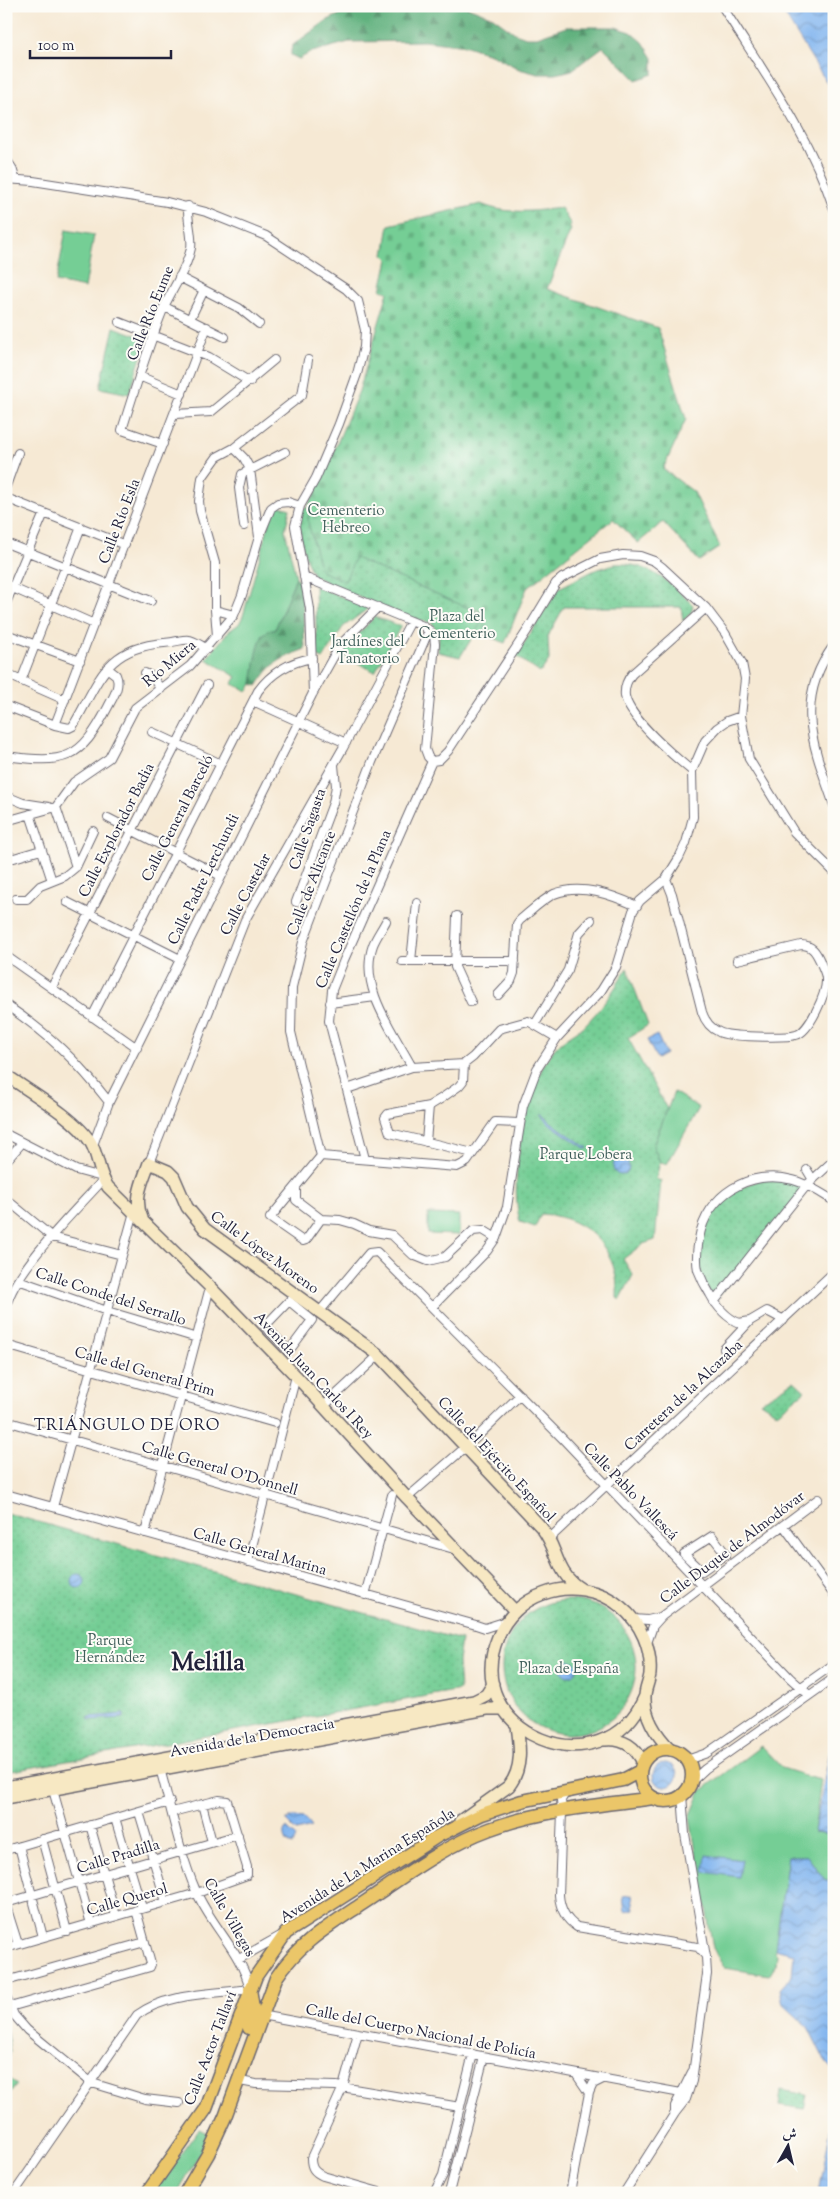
<svg xmlns="http://www.w3.org/2000/svg" width="840" height="2199" font-family="'Sorts Mill Goudy',Amiri,serif">
  <style>
    .grass { fill: #75ce95; stroke: #4c7868 }
    .forest { fill: url(#forest-firs); stroke: #416a5c }
    .cemetery { fill: url(#cemetery-stones); stroke: #4c7868 }
    .park { fill: url(#park-dots); stroke: #4c7868 }
    .water { fill: url(#water-waves); stroke: #526c95 }
    .pier { fill: #f6e9d4 }
    .lines { fill: none; stroke-linecap: round; stroke-linejoin: round }
    .street-casing { stroke: #6c6871; stroke-width: 10 }
    .secondary-casing { stroke: #6c6871; stroke-width: 14 }
    .primary-casing { stroke: #6c6871; stroke-width: 15 }
    .street { stroke: #fff; stroke-width: 8 }
    .secondary { stroke: #f7e8c3; stroke-width: 11 }
    .primary { stroke: #ebc669; stroke-width: 12 }
    .labels { text-anchor: middle; stroke-width: 4; stroke-linejoin: round; paint-order: stroke }
    .street-label { font-size: 15px; fill: #22223b; stroke: #fdfcf7 }
    .park-label { font-size: 15px; fill: #3f5e5a; stroke: #fdfcf7 }
    .neighbourhood-label { font-size: 16px; letter-spacing: 1px; fill: #22223b; stroke: #fdfcf7 }
    .town-label { font-size: 25px; font-weight: bold; fill: #22223b; stroke: #fdfcf7 }
  </style>
  <defs>
    <pattern id="forest-firs" width="22" height="20" patternUnits="userSpaceOnUse" patternTransform="scale(1.25)"><rect width="22" height="20" fill="#60b17e"/><path d="M5 1l3.5 6h-7zM16 11l3.5 6h-7z" fill="#4f9068"/></pattern>
    <pattern id="cemetery-stones" width="16" height="16" patternUnits="userSpaceOnUse" patternTransform="scale(1.25)"><rect width="16" height="16" fill="#75ce95"/><path d="M2 7V4a2 2 0 0 1 4 0v3zM10 15v-3a2 2 0 0 1 4 0v3z" fill="#65b181"/></pattern>
    <pattern id="park-dots" width="8" height="8" patternUnits="userSpaceOnUse" patternTransform="scale(1.25)"><rect width="8" height="8" fill="#75ce95"/><path d="M2 2h.1M6 6h.1" fill="none" stroke="#65b181" stroke-width="1.8" stroke-linecap="round"/></pattern>
    <pattern id="water-waves" width="16" height="10" patternUnits="userSpaceOnUse" patternTransform="scale(1.25)"><rect width="16" height="10" fill="#82b5ef"/><path d="M0 5q4-4 8 0t8 0" fill="none" stroke="#6a93c3"/></pattern>
  </defs>
  <rect width="100%" height="100%" fill="#fdfcf7"/>
  <filter id="ink" filterUnits="userSpaceOnUse"><feTurbulence type="fractalNoise" baseFrequency=".02" numOctaves="2"/><feDisplacementMap in="SourceGraphic" scale="10" xChannelSelector="R" yChannelSelector="G"/><feConvolveMatrix kernelMatrix="1 2 1 2 8 2 1 2 1" color-interpolation-filters="sRGB"/></filter>
  <filter id="wash" filterUnits="userSpaceOnUse"><feTurbulence type="fractalNoise" baseFrequency=".0096" numOctaves="4" result="noise"/><feDisplacementMap in="SourceGraphic" scale="20" xChannelSelector="R" yChannelSelector="G"/><feGaussianBlur stdDeviation="1.12" result="paint"/><feColorMatrix in="noise" values="0 0 0 0 0 0 0 0 0 0 0 0 0 0 0 0 0 1.4 0 .05"/><feComposite in="paint" operator="in"/></filter>
  <g filter="url(#wash)">
    <rect width="100%" height="100%" fill="#f6e9d4"/>
    <path class="grass" d="M66,230L94,235L85,288L56,282Z
      M280,506L290,509L285,530L296,577L275,630L268,631L263,634L252,684L248,691L232,684L237,677L206,659L229,631L239,624L243,616L271,517L277,507Z
      M674,1092L699,1108L667,1164L660,1162L653,1146Z
      M428,1214L459,1215V1235L428,1234Z
      M761,1746L782,1768L801,1774L800,1775L821,1780L814,1832L834,1834V1880H825L807,1856H788L775,1952L777,1954L776,1964L769,1975L724,1968L713,1948L690,1817L701,1791Z
      M6,2029L10,2051L6,2069Z
      M6,2076L17,2084L7,2098L6,2097Z
      M199,2129L211,2135L177,2193H152Z"/>
    <path class="forest" d="M357,6H465L493,17L515,33L526,37H537L566,27H615L631,32L643,42L653,58V74L636,80L603,47L572,70L556,74H538L519,69L493,55L467,46L424,41L349,42L312,52L299,59L291,55V50L293,45L326,21Z
      M296,577L302,586L305,649C279,660 273,661 257,686L252,684C254,672 257,642 264,634C267,630 271,630 275,630Z"/>
    <path class="cemetery" d="M481,204C507,215 534,211 561,208L571,225L568,228L571,229L547,289L658,328L686,419L663,469L694,492L720,547L699,561L663,522L638,543L613,519L527,588L505,643L472,630L480,611L475,609L472,618L342,588L318,578L302,526L304,514L325,472L359,391L388,292L381,290L388,259L384,255L389,225Z"/>
    <path class="park" d="M114,327L147,339L129,394L100,388Z
      M300,507L310,509L308,522L321,571L345,581L355,558L484,615L479,627L460,657L438,652L439,636L432,623L411,618L341,590L313,575C303,554 297,530 300,507Z
      M615,564C649,562 670,583 693,605L691,613L683,621L681,607H564L548,636L549,660L540,673L516,656L559,588L595,570Z
      M315,586L369,608L343,627L323,659L317,656Z
      M374,617L401,626L375,672L341,654Z
      M627,968L648,1025L628,1038L667,1109L653,1146L660,1162L656,1179L661,1181L655,1240L643,1244L623,1259L633,1275L620,1300L617,1298C620,1251 588,1217 541,1214L535,1227L520,1222C508,1179 526,1080 556,1047C564,1038 575,1033 584,1026C602,1008 615,989 627,968Z
      M766,1177L807,1185L714,1302L698,1270L700,1235L721,1196Z
      M794,1381L805,1391L777,1413L760,1402Z
      M6,1513L461,1640L458,1662L460,1690L6,1772Z
      M502 1667a67 67 0 1 1 134 0a67 67 0 1 1-134 0Z
      M781,2090L807,2095L804,2109L779,2105Z"/>
    <path class="water" d="M779,6H834V94Z
      M657,1035L666,1054L657,1059L647,1040Z
      M541,1115H543L552,1123L588,1148L586,1149L551,1125Z
      M613 1167a8 8 0 1 1 16 0a8 8 0 1 1-16 0Z
      M71 1581a7 7 0 1 1 14 0a7 7 0 1 1-14 0Z
      M561 1668a8 8 0 1 1 16 0a8 8 0 1 1-16 0Z
      M124,1714V1718L89,1720V1717Z
      M834,1731V1834L814,1832Z
      M653 1775a12 12 0 1 1 24 0a12 12 0 1 1-24 0Z
      M292,1817L304,1818L312,1827L296,1831L286,1821Z
      M287,1828L296,1837L293,1845L288,1843C285,1839 283,1832 287,1828Z
      M706,1855L742,1860L739,1877L704,1872Z
      M788,1856H807L825,1880H834V2071L826,2063L808,2027L783,2004L780,1989L792,1976L794,1954L775,1949Z
      M632,1895L634,1909L625,1911L623,1896Z
      M833,2114L834,2193H819Z"/>
    <path class="pier" d="M777,6H779L834,96L832,95Z"/>
  </g>
  <g filter="url(#ink)">
    <g class="lines">
      <defs>
        <path id="street" d="M722,6C764,73 809,134 834,209
          M6,159L12,168L15,178
          M6,179L33,181L167,202L206,212L266,236L346,289L358,301L365,330L364,347L357,374L339,424L316,478L300,506L295,526L310,609L313,693
          M179,277L239,308L259,324
          M165,307L225,337
          M190,319L204,290
          M119,322L209,357L250,382
          M139,376L182,394
          M175,414L211,412L274,360
          M163,444L122,430C135,388 148,347 164,307C173,288 187,268 191,248C193,237 187,220 188,206
          M234,448L244,458L250,469L259,537
          M6,486L18,453
          M6,498L125,545
          M244,526L239,488L242,474L285,452
          M6,543L151,601
          M304,577L423,626L434,636L435,644L425,749L428,757L432,761L439,760L448,751L527,631L556,583L562,578L600,559L623,555L640,556L654,561L662,567L706,608L725,633L742,663L745,679L741,716L749,759L794,832L834,872
          M6,585L94,624
          M6,603L44,513
          M215,610L234,615
          M6,634L80,661
          M217,636L215,610V563L200,511L199,501L202,478L217,457L234,448L302,395L308,360
          M834,645C793,701 813,746 834,805
          M145,673L151,676L161,689
          M6,674L65,700
          M21,681L81,527
          M253,701L346,743
          M6,706L55,725L69,728L73,726C100,680 105,648 164,643C188,641 184,634 207,649
          M55,725L207,327
          M152,732L221,764
          M6,756C65,764 80,761 108,707C113,697 121,686 116,675L107,668
          M692,771C675,757 629,718 625,696C624,687 627,680 632,674L706,608
          M6,796L23,803L49,807
          M56,807L76,867
          M30,814L52,881
          M108,818L221,876
          M6,821L56,807L74,782L109,758L135,708L190,666L234,615L242,595L259,537L271,508L278,503L288,502L300,506
          M6,848L10,858H14L41,850
          M666,879L672,894L702,1012C705,1021 710,1028 719,1032C727,1037 786,1038 796,1035C809,1032 827,993 826,979C826,973 822,967 820,961C816,952 812,945 801,945L737,960
          M16,899H27L40,886L65,876L76,867L93,831
          M67,902L180,959
          M296,902L333,803L336,786L334,765
          M457,916L455,967L471,1002
          M386,921C382,929 376,937 373,945C358,987 393,1031 412,1067
          M6,956L137,1048
          M402,961H515
          M411,961L417,903
          M52,987L207,685
          M498,995L511,981L514,973L517,924L520,920C531,911 542,900 554,894C581,883 612,895 637,906
          M330,1003L375,997
          M6,1005C49,1034 77,1061 109,1102
          M92,1017L258,691C272,672 289,662 312,658
          M535,1024L568,970L579,933L591,920
          M464,1064L463,1081L459,1086L442,1098L429,1106L388,1114L385,1118L390,1133L473,1153
          M347,1089L412,1067L464,1064L473,1057L499,1029L528,1021L557,1038
          M6,1134L76,1170L102,1177
          M426,1142L429,1106
          M93,1145L109,1102L313,693L340,645L378,607
          M321,1156L291,1032L292,987L303,942L372,762L429,630
          M321,1156L457,1167L467,1162L495,1122L519,1123
          M365,1159L329,1021L332,990L344,960L432,761
          M6,1161L22,1143
          M149,1163L245,920L343,748L411,621
          M807,1170L813,1180
          M296,1187V1200L321,1219L340,1220L354,1224L369,1231L392,1235L413,1255L428,1261L445,1257L473,1231L483,1230L496,1238
          M6,1199L52,1237L122,1255
          M321,1219L306,1240L303,1241L270,1218L321,1156
          M18,1280L107,1311L197,1338
          M289,1301L312,1320L289,1351L265,1326Z
          M714,1302L807,1185L834,1160
          M6,1306C17,1267 75,1211 103,1180
          M432,1307L487,1251L496,1238L507,1207L523,1106L537,1069L557,1038L601,991L616,967L633,911L640,901L666,879L679,858L686,843L693,817L692,771L705,741L717,728L727,721L741,716
          M320,1311L369,1253L377,1252L564,1440L790,1678L809,1695
          M784,1320L767,1311L750,1321L739,1323C725,1317 717,1307 710,1294C705,1286 701,1278 698,1270C696,1260 697,1249 699,1239C706,1195 750,1168 793,1180C808,1184 821,1193 834,1201
          M6,1345L275,1423
          M724,1349L750,1321
          M324,1406L379,1355
          M6,1421L454,1549
          M6,1494L476,1625L485,1628L507,1621
          M407,1498L476,1438L520,1395
          M53,1507L134,1212
          M783,1525L834,1595
          M145,1533L210,1287
          M712,1536L726,1554L702,1571L684,1554Z
          M550,1538L834,1272
          M248,1562L296,1376
          M365,1595L392,1495
          M633,1619L648,1620L660,1617
          M647,1643L653,1626L662,1616L818,1499
          M687,1760L707,1753L834,1664
          M691,1782L705,1769L834,1678
          M53,1790L91,1924
          M566,1792L561,1800L562,1811L559,1895C560,1909 565,1919 577,1927L691,1946L698,1947L705,1955
          M202,1804L212,1842
          M139,1812L166,1902
          M115,1818L142,1908
          M90,1825L116,1916
          M42,1839L67,1931
          M19,1846L43,1937
          M6,1850L170,1802
          M6,1903L238,1835
          M6,1906L18,1944
          M6,1948L197,1893L247,1875V1867L227,1801L219,1800L172,1812
          M239,1959L282,1935
          M6,1981L145,1942
          M6,1996L14,2015L27,2030L92,2083L145,2099L179,2103
          M10,2007L150,1967L151,1964L136,1910
          M261,2015L681,2093
          M358,2033L343,2087L311,2158C311,2168 314,2172 323,2176L383,2193
          M576,2074L589,2093
          M240,2081L256,2084L336,2086L460,2107
          M675,2113V2106L692,2072
          M14,2193L137,2015C166,1993 215,1994 250,1989C241,1951 211,1926 196,1891C179,1852 171,1807 159,1765
          M434,2193L443,2175L473,2054
          M449,2193L484,2057
          M570,2193L589,2093L593,2084L603,2079
          M624,2193L675,2113L686,2099L692,2081L707,1974L706,1957L685,1834L682,1795"/>
        <path id="secondary" d="M6,1075C30,1092 77,1119 91,1143C99,1157 98,1173 108,1187L210,1287L296,1376L407,1498L515,1611
          M142,1218C133,1198 143,1181 149,1163L168,1171L174,1177L187,1207L205,1229L379,1355L541,1527C559,1549 554,1572 581,1589
          M645,1696C603,1794 458,1732 498,1637C506,1617 523,1601 543,1594C569,1584 600,1589 621,1607C641,1623 652,1649 650,1674C649,1682 645,1689 645,1696C644,1717 657,1736 671,1750
          M605,1740C623,1738 636,1747 643,1763
          M6,1787L474,1701L486,1695L493,1684
          M6,1798L487,1709H504
          M460,1821L509,1786C523,1768 520,1746 517,1726"/>
        <path id="primary" d="M640 1775a26 26 0 1 1 52 0a26 26 0 1 1-52 0Z
          M249,2028L253,2008L250,1989
          M147,2193L206,2109L256,1976L286,1933L438,1836L482,1814L522,1801L623,1780L640,1771
          M185,2193L208,2154L225,2117L276,1978C298,1944 329,1926 362,1904C403,1877 443,1846 490,1829C542,1810 599,1805 654,1798"/>
      </defs>
      <use href="#street" class="street-casing"/>
      <use href="#secondary" class="secondary-casing"/>
      <use href="#primary" class="primary-casing"/>
      <use href="#street" class="street"/>
      <use href="#secondary" class="secondary"/>
      <use href="#primary" class="primary"/>
    </g>
  </g>
  <g class="labels">
    <g class="street-label">
      <text transform="translate(150 313) rotate(-68)" y="5">Calle Río Eume</text>
      <text transform="translate(119 521) rotate(-69)" y="5">Calle Río Esla</text>
      <text transform="translate(169 663) rotate(-40)" y="5">Río Miera</text>
      <text transform="translate(177 818) rotate(-63)" y="5">Calle General Barceló</text>
      <text transform="translate(307 829) rotate(-71)" y="5">Calle Sagasta</text>
      <text transform="translate(116 830) rotate(-63)" y="5">Calle Explorador Badia</text>
      <text transform="translate(203 879) rotate(-64)" y="5">Calle Padre Lerchundi</text>
      <text transform="translate(311 883) rotate(-69)" y="5">Calle de Alicante</text>
      <text transform="translate(245 894) rotate(-62)" y="5">Calle Castelar</text>
      <text transform="translate(353 909) rotate(-67)" y="5">Calle Castellón de la Plana</text>
      <text transform="translate(265 1252) rotate(36)" y="5">Calle López Moreno</text>
      <text transform="translate(111 1296) rotate(18)" y="5">Calle Conde del Serrallo</text>
      <text transform="translate(145 1371) rotate(16)" y="5">Calle del General Prim</text>
      <text transform="translate(314 1375) rotate(47)" y="5">Avenida Juan Carlos I Rey</text>
      <text transform="translate(683 1395) rotate(-43)" y="5">Carretera de la Alcazaba</text>
      <text transform="translate(497 1459) rotate(47)" y="5">Calle del Ejército Español</text>
      <text transform="translate(220 1468) rotate(16)" y="5">Calle General O'Donnell</text>
      <text transform="translate(631 1491) rotate(46)" y="5">Calle Pablo Vallescá</text>
      <text transform="translate(732 1547) rotate(-37)" y="5">Calle Duque de Almodóvar</text>
      <text transform="translate(260 1551) rotate(16)" y="5">Calle General Marina</text>
      <text transform="translate(252 1737) rotate(-10)" y="5">Avenida de la Democracia</text>
      <text transform="translate(118 1856) rotate(-17)" y="5">Calle Pradilla</text>
      <text transform="translate(367 1865) rotate(-32)" y="5">Avenida de La Marina Española</text>
      <text transform="translate(127 1899) rotate(-16)" y="5">Calle Querol</text>
      <text transform="translate(230 1917) rotate(60)" y="5">Calle Villegas</text>
      <text transform="translate(421 2031) rotate(11)" y="5">Calle del Cuerpo Nacional de Policía</text>
      <text transform="translate(210 2048) rotate(-69)" y="5">Calle Actor Tallaví</text>
    </g>
    <g class="park-label">
      <text x="346" y="515">Cementerio<tspan x="346" dy="17">Hebreo</tspan></text>
      <text x="457" y="621">Plaza del<tspan x="457" dy="17">Cementerio</tspan></text>
      <text x="368" y="646">Jardínes del<tspan x="368" dy="17">Tanatorio</tspan></text>
      <text x="586" y="1159">Parque Lobera</text>
      <text x="110" y="1645">Parque<tspan x="110" dy="17">Hernández</tspan></text>
      <text x="569" y="1673">Plaza de España</text>
    </g>
    <g class="neighbourhood-label">
      <text x="127" y="1430">TRIÁNGULO DE ORO</text>
    </g>
    <g class="town-label">
      <text x="208" y="1670">Melilla</text>
    </g>
  </g>
  <rect width="840" height="2199" fill="none" stroke="#fdfcf7" stroke-width="25"/>
  <g transform="translate(788 2146) rotate(8)" stroke="#fdfcf7" stroke-width="4" paint-order="stroke">
  <path d="M0-4L9 19L0 12L-9 19Z" fill="#22223b"/>
  <text y="-8" font-size="14" font-weight="bold" text-anchor="middle" fill="#22223b">ش</text>
  </g>
  <path d="M30 50v8h141v-8" fill="none" stroke="#22223b" stroke-width="2.5"/>
  <text x="38" y="50" font-size="15" fill="#22223b" stroke="#fdfcf7" stroke-width="4" paint-order="stroke">100 m</text>
</svg>
